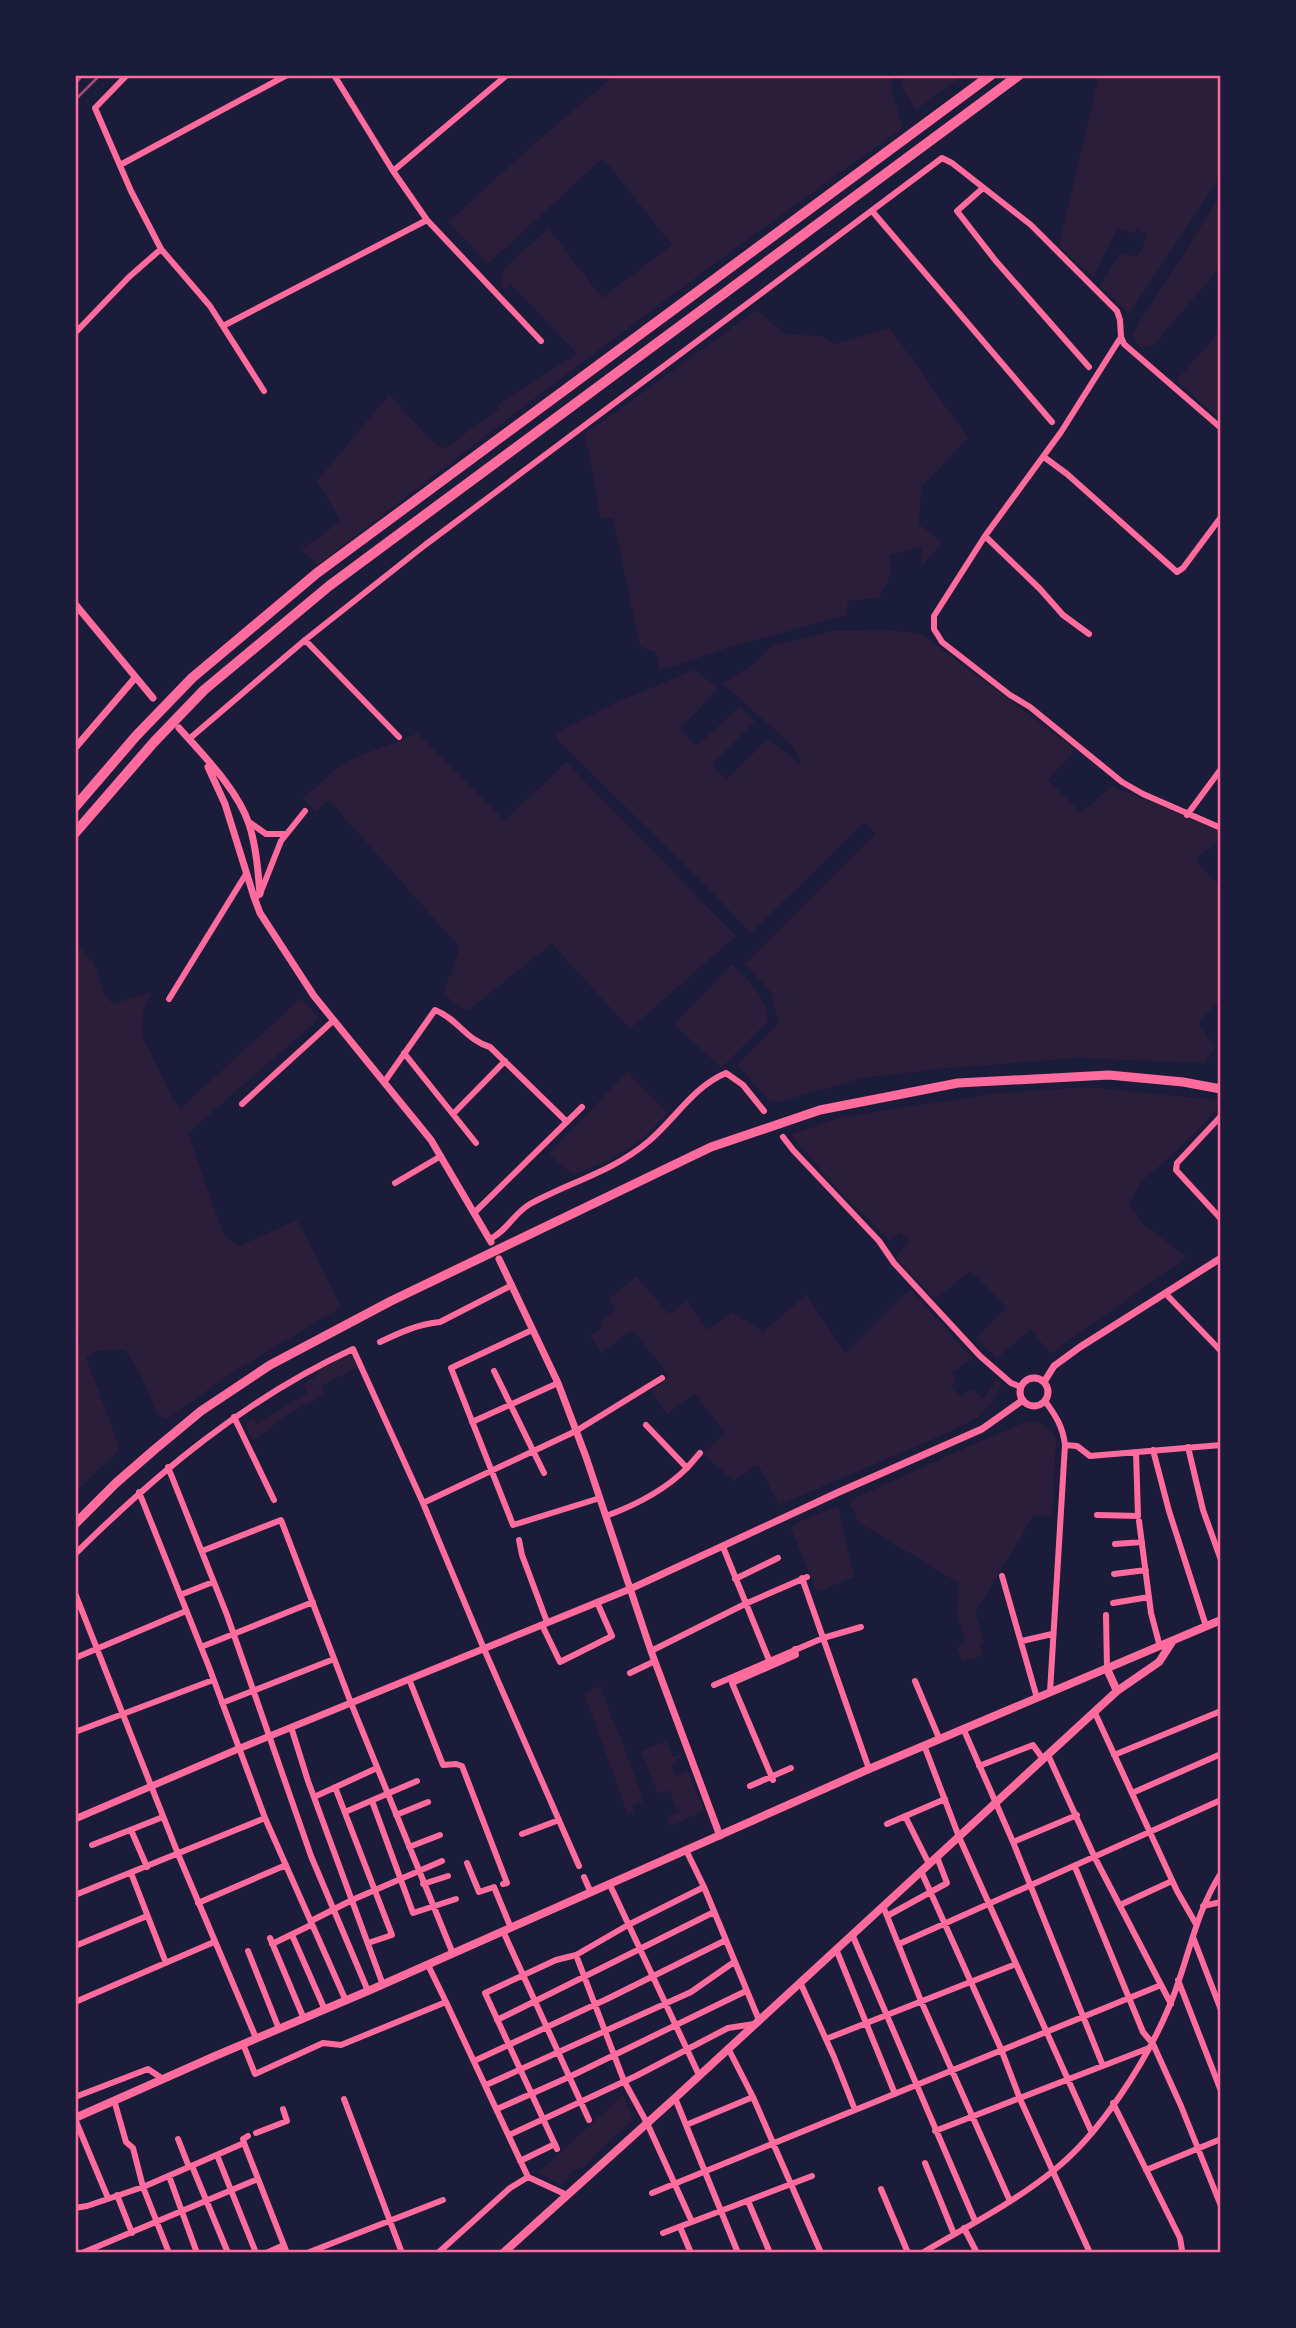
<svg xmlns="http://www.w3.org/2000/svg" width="1296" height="2328" font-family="Merriweather,serif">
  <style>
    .green { fill: #2a1e3b }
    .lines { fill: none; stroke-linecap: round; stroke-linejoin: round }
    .minor { stroke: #ff6b9d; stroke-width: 6 }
    .tertiary { stroke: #ff6b9d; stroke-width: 7 }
    .secondary { stroke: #ff6b9d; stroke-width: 8 }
    .primary { stroke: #ff6b9d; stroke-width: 9 }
    .motorway { stroke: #ff6b9d; stroke-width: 10 }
    .rail { stroke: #a44b75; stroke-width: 2.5 }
    .neatline { fill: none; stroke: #ff6b9d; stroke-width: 2.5 }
  </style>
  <rect width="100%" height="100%" fill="#1b1b3a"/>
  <path class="green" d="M615,75H893L891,89L903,128C704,268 510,416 318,565L301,550L341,521L317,481L389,395L429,438L444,449L499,409L497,405L577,354L512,285L504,290C503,287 501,283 501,279C502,266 538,238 549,229L602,298L672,245L603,158L488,264L448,222L534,144Z
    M903,75H963L916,110L901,87Z
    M1099,75H1221V176L1129,314L1100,286L1120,254L1138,256L1148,235L1136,229L1134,234L1117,228L1093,278L1059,246Z
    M1221,195V266L1151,348L1147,345L1142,350L1132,334Z
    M757,310L785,334L822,336L834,344L890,328L968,438L921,488L919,524L943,543L921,567L922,547L890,555L891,575L879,598L848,601L846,615L724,649L659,671L657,653L640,646L613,518H601L585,434Z
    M1221,330V420L1176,381Z
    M887,630L921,634L1076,750L1048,780L1081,813L1112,786L1221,831V837L1196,860L1217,884L1221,881V999L1198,1023L1216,1048L1204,1063L1076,1058L939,1069L863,1078L782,1101L771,1102L737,1065L779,1023L771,998L772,993L745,964L875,834L865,822L751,933L707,887L557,739L556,733L620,701L694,670L719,688L680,729L697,746L739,707L755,721L712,765L726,780L768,739L799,763L800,758L792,745L722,683L746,670L772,646L833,631Z
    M417,733L505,821L566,762L736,936L630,1029L552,944L467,1011L443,994L460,948L329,800L316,812L303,799C315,789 327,775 340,766C364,751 392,746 417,733Z
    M75,940L94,964L105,995L113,1004L151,992L143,1012L142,1035L174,1101L181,1108L301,998L319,1019L188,1133L224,1236L239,1246L297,1220L341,1307L235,1371L166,1419L157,1414L143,1379L125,1350L97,1351L86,1357L117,1441L119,1451L75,1492V1340L80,1338L75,1323Z
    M732,964C747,979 768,998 768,1021L721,1068L674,1024Z
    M627,1072L668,1113L640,1141L605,1162L573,1175L549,1154Z
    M1087,1087L1221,1100V1106L1180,1148L1142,1181L1129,1204L1143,1224L1187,1257L1050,1354L1031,1329L997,1358L976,1338L1006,1307L971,1271L935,1299L895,1258L909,1242L901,1232L890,1241L839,1190L791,1135L841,1117L939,1102L999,1093Z
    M636,1276L669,1314L687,1301L708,1330L732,1312L763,1332L806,1295L845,1354L910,1289L973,1358L952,1372L957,1381L950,1387L961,1396L973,1389L983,1398L997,1379L1002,1384L991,1404L978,1417L947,1433L779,1505L758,1464L734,1481L704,1454L725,1433L694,1393L667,1415L652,1390L662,1383L668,1376L636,1333L629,1332L602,1353L590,1335L602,1328L601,1321L616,1310L609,1299Z
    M350,1354L357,1358L360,1366L322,1385L325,1394L289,1413L253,1441L246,1428L247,1421L253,1417L256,1424L307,1393L303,1384L318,1375L317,1371Z
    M1028,1421C1042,1423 1050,1427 1056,1439L1052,1516L1034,1515L975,1613L984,1642L979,1645L983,1655L962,1662L957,1647L966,1643L957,1615L959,1583L858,1522L849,1501L954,1453Z
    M838,1506L854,1577L817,1592L790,1526Z
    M600,1686C614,1725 632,1762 643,1802L632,1806L634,1812L628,1815L584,1693Z
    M666,1741L673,1757L681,1754L682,1757L675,1760L676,1763L671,1766L675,1776L688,1771L704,1811L671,1826L667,1817L678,1812L669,1790L658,1794L641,1751Z
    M623,2095L633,2119L583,2167L572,2171L568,2176V2180L562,2185L538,2173Z"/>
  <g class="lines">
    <path class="minor" d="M127,75L95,108L131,191L161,249L210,306L264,391
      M334,75L393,171L427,220L541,341
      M120,165L287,75
      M393,171L507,75
      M983,188L957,211L995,260L1089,367
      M872,211L1052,422
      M223,326L427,220
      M75,333L129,277L161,249
      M1121,337L1061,432L985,536L934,616V629L942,642L1010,695L1030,707L1122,782L1143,794L1221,828
      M1044,457L1067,474L1177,572L1183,568L1221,517
      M985,536L1040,589L1063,615L1089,634
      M305,640L399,737
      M189,739L305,640L425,545L942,158L952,163L1031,225L1117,311L1120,320L1121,337L1124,344L1221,428
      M1187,815L1221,769
      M249,822L266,834H286
      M260,894L281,841L305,811
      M169,999L246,874
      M404,1053L476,1143
      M385,1081L435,1010C458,1019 466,1040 490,1047L567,1122
      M242,1104L334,1020
      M453,1114L505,1061
      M1221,1116L1177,1163L1176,1170L1221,1219
      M783,1137L793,1150L879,1241L894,1263L980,1356L1011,1383L1021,1387
      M395,1183L441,1156
      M474,1213L582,1107
      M490,1239C506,1232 514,1213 530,1204C570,1182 614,1171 649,1141C676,1118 693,1087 726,1073L743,1085L764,1111
      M1165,1293L1221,1351
      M532,1330L451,1368L513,1525L600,1498
      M380,1342C399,1333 418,1324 440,1322L512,1285
      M494,1371L544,1473
      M1045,1401C1056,1416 1063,1427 1065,1445L1050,1692
      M234,1417L274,1500
      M472,1422L558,1383
      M1065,1445L1077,1446L1090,1456L1221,1445
      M1188,1447L1203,1510L1221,1560
      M1153,1450L1169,1511L1206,1626
      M168,1467L227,1615L311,1856L368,1991
      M687,1468L700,1453
      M139,1492L209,1667L265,1818L346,2001
      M423,1503L576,1431L662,1378
      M1097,1515L1138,1516L1136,1452
      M606,1516C636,1505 664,1491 687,1468L646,1425
      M1139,1521L1151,1613L1160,1647
      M519,1540L522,1555L547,1622
      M1115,1544L1142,1542
      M723,1547L769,1660
      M202,1551L281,1520L351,1703L453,1954
      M75,1554C158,1472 247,1398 353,1349L423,1503L484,1649L579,1866
      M1114,1574L1146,1570
      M1002,1576L1037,1698
      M802,1578L869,1769
      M735,1579L778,1558
      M75,1593L178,1854L256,2038
      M180,1595L213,1582
      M1113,1603L1149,1597
      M1106,1615L1107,1669
      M542,1625L560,1662L612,1636L597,1602
      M1022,1641L1052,1634
      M201,1647L313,1602
      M651,1651L745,1604L807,1577
      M75,1658L186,1611
      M630,1673L655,1661
      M409,1679L443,1765L456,1764L462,1766L507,1883L503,1884
      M915,1681L939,1738
      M714,1685L823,1638L861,1627
      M222,1703L334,1659
      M1095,1713L1177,1891L1196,1924
      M291,1727L308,1781L383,1985
      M963,1728L1013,1842L1103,2066
      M75,1732L213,1680
      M924,1745L959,1837L1092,2133
      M1048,1755L1095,1858L1171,2004
      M1114,1755L1221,1711
      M979,1766L1033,1745L1043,1759
      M773,1780L732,1683L796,1655L795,1649
      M750,1786L791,1768
      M335,1787L392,1935L368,1943
      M1132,1793L1221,1754
      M314,1797L377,1768
      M372,1801L413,1913L456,1899
      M345,1812L417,1781
      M396,1815L428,1802
      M905,1816L929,1864
      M887,1824L945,1799
      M131,1830L147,1867
      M522,1834L559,1820
      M1013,1842L1077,1815
      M92,1845L163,1817
      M409,1847L440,1835
      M686,1850L704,1887L759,2020
      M467,1863L479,1892L494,1887L511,1928
      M1075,1867L1143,2032L1153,2044L1181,2106L1221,2206
      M921,1871L1001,2049L1020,2099L1090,2253
      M131,1873L166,1963
      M584,1877L591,1893
      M423,1884L448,1876
      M610,1885L699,2075
      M75,1895L265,1818
      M198,1903L286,1865
      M1120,1905L1172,1881
      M883,1906L921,2001L1010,2201
      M1203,1906L1221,1902
      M887,1916L947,1883L937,1857
      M311,1921L352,1900L442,1861
      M503,1931L589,2120
      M852,1934L975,2221
      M292,1935L325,2010
      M1193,1937L1221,2010
      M270,1938L304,2019
      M272,1944L311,1925
      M899,1944L1221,1800
      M75,1946L147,1916
      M836,1949L895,2094
      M248,1951L279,2029
      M576,1955L624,2081L647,2123L692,2222
      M1178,1980L1221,2091
      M800,1982L834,2057L855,2110
      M75,2002L214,1942
      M446,2002L528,2177L567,2195
      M497,2020L714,1912
      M826,2039L1016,1964
      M243,2044L255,2074L323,2043L341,2045L446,2002L428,1965
      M728,2048L753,2097L821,2253
      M474,2061L607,1999L726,1940
      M486,2085L691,1992L734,1962
      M75,2097L148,2069L163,2079
      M675,2098L738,2253
      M344,2099L402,2253
      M114,2100L126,2142L133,2148L143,2187L169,2253
      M1113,2103L1180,2238L1182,2250L1180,2253
      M497,2109L569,2077L746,1991
      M75,2119L108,2198
      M686,2125L753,2097
      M935,2131L1149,2048
      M256,2133L287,2121L283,2109
      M509,2135L636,2076L728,2028L754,2024
      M248,2136L243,2139L244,2143L287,2253
      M178,2139L189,2167
      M557,2149L485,1993L556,1960L576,1955L628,1925L704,1887
      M217,2155L256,2253
      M520,2161L555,2144
      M925,2163L954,2234
      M192,2166L228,2253
      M1146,2170L1221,2139
      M169,2176L197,2253
      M881,2189L908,2253
      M652,2193L1161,1985
      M117,2195L132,2233
      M748,2201L770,2253
      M75,2208L87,2206L143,2187L244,2143
      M680,2227L691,2253
      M964,2228L977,2253
      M663,2233L812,2176
      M82,2253L258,2179
      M266,2253L284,2245
      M307,2253L443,2200
      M438,2253L510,2188L528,2177
      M922,2253C966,2227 1013,2203 1053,2171C1100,2134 1146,2062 1169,2007C1188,1963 1194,1915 1221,1873"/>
    <path class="tertiary" d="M75,604L153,698
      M179,728C203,755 238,790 249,824C256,846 258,870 260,894L254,897L260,913L314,996L431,1140L491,1242
      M75,748L135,678
      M208,767L225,804L254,897
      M499,1259L558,1383L586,1457L651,1651L720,1836
      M1020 1392a14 14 0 1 1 28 0a14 14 0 1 1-28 0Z
      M1044,1382L1054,1366L1080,1347L1221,1258
      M75,1819L238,1749L630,1589L839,1492L982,1429L1023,1400"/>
    <path class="secondary" d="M1107,1669L1117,1691
      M75,2118L215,2056L368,1991L869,1769L1221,1620
      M503,2253L675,2098L1117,1691L1159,1662L1172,1642"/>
    <path class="primary" d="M75,1524L116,1483L154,1450L201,1411L270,1365L391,1301L711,1147L820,1110L958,1083L1109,1075L1183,1082L1221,1089"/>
    <path class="motorway" d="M75,807L136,736L192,678L317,573L991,75
      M75,833L154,742L204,690L329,586L1019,75"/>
    <path class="rail" d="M75,84L83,75
      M75,100L100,75"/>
  </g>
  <rect width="1296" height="2328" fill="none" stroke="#1b1b3a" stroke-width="154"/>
  <rect x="77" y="77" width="1142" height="2174" class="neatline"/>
</svg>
